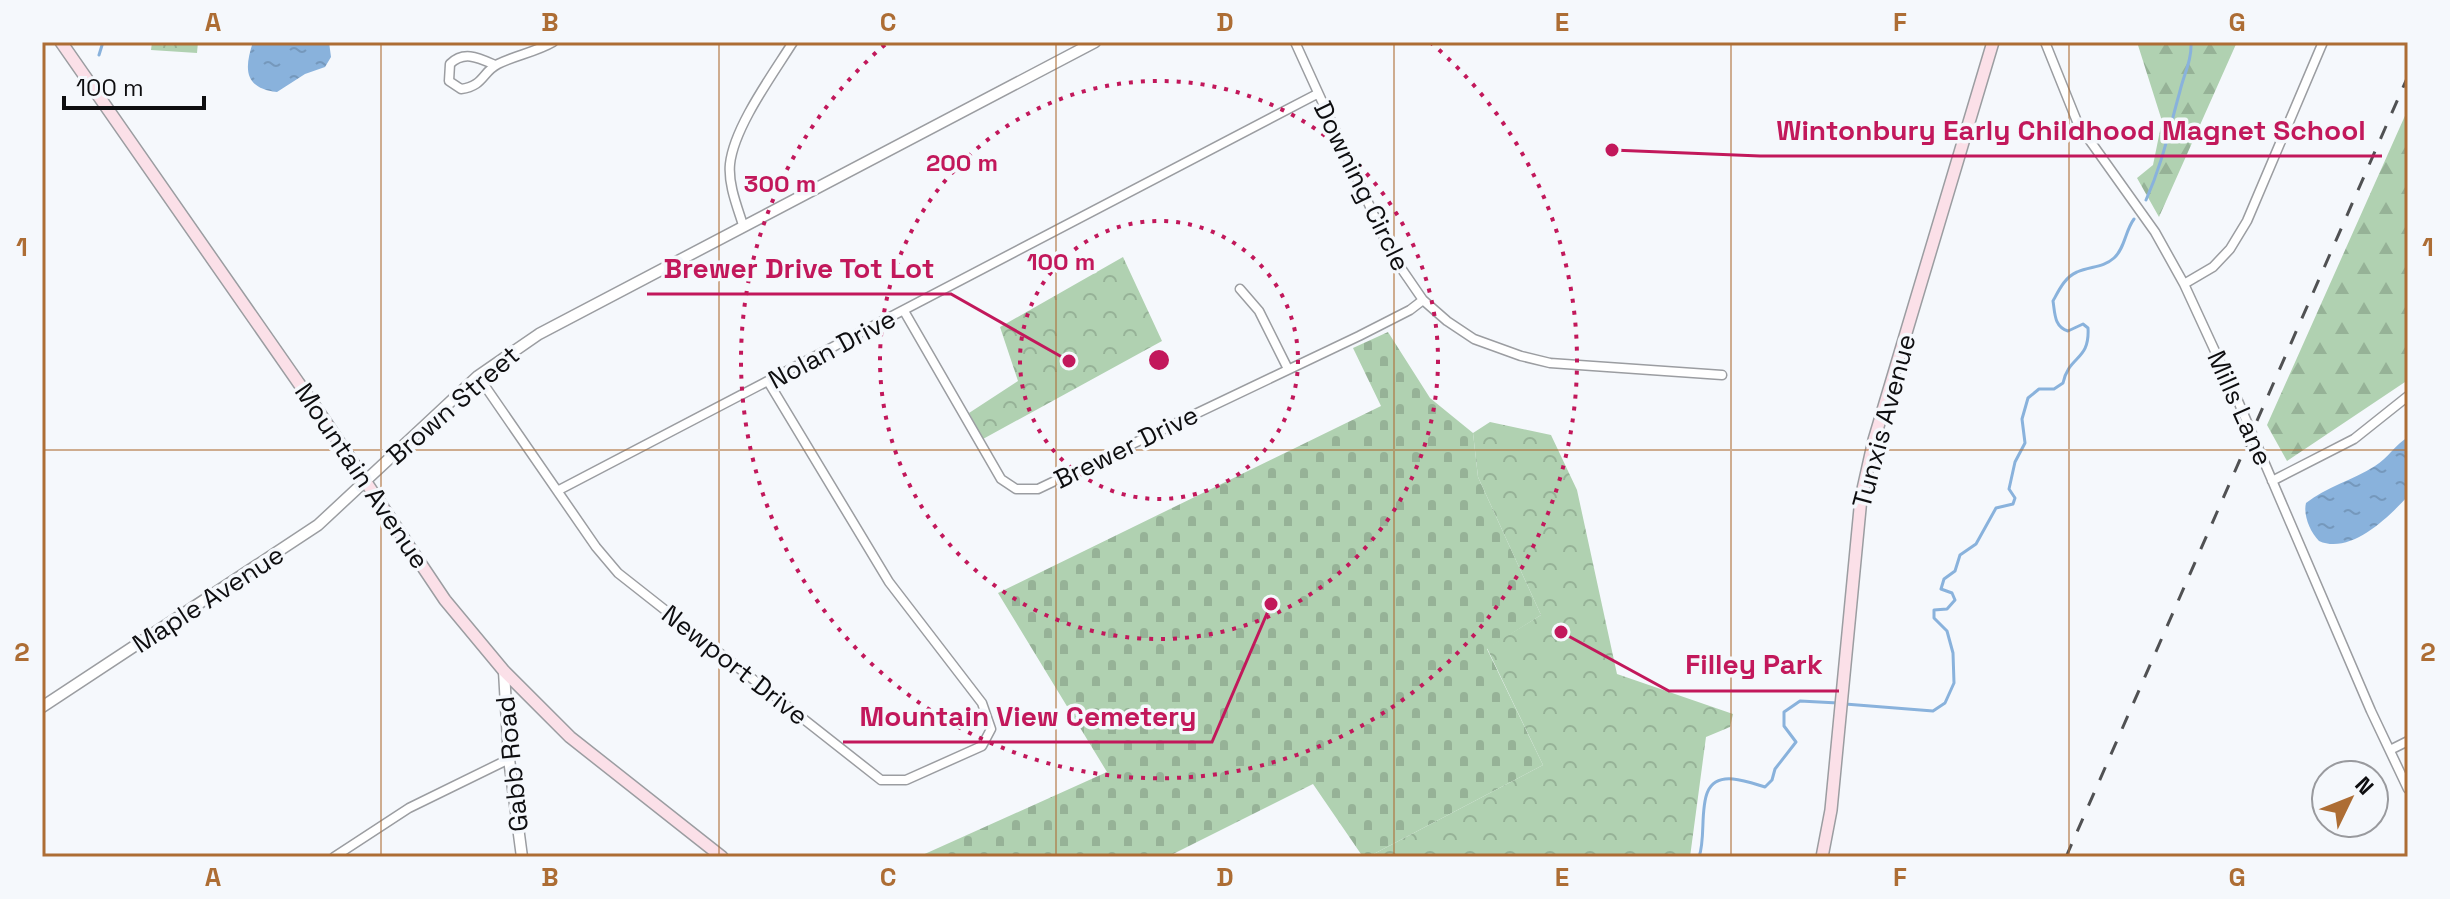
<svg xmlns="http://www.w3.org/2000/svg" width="2450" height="899" font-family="'Space Grotesk',sans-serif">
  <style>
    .forest { fill: url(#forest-firs) }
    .cemetery { fill: url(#cemetery-stones) }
    .park { fill: url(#park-crowns) }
    .water { fill: url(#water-ripples) }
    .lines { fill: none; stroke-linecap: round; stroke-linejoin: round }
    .stream { stroke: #89b2dc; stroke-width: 3 }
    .minor-casing { stroke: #9b9da1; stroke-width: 11 }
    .tertiary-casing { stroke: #9b9da1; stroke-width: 13 }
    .secondary-casing { stroke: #9b9da1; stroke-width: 14 }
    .minor { stroke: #fff; stroke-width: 8 }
    .tertiary { stroke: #fff; stroke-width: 10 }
    .secondary { stroke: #fbe0e8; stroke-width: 11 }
    .rail { stroke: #505153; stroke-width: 3; stroke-dasharray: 14 14; stroke-linecap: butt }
    .grid { fill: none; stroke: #ad6d34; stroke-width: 2; stroke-opacity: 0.55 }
    .ring { fill: none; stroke: #c2185b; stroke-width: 4; stroke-dasharray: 4 8 }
    .labels { text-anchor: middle; stroke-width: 7; stroke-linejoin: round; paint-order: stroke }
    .street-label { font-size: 26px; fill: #0e0e10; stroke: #f5f8fc }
    .centre { fill: #c2185b; stroke: #f5f8fc; stroke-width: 4 }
    .ring-label { font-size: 24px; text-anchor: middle; font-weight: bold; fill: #c2185b; stroke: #f5f8fc; stroke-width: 7; stroke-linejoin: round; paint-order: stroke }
    .leader { fill: none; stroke: #c2185b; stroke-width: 3 }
    .callout-dot { fill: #c2185b; stroke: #f5f8fc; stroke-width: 3 }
    .callout-label { font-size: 28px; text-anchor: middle; font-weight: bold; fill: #c2185b; stroke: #f5f8fc; stroke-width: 7; stroke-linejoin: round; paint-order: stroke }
    .neatline { fill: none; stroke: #ad6d34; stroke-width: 3 }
    .grid-label { font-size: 26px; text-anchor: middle; font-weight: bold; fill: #ad6d34 }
  </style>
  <defs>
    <pattern id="forest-firs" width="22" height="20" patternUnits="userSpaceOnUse" patternTransform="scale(2)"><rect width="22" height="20" fill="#b0d1b1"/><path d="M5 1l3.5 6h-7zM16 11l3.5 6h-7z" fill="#96b297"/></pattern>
    <pattern id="cemetery-stones" width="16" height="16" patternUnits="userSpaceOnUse" patternTransform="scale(2)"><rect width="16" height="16" fill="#b0d1b1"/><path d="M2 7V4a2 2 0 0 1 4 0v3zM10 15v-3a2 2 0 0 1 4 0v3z" fill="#96b297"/></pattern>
    <pattern id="park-crowns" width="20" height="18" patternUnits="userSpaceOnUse" patternTransform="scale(2)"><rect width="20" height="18" fill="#b0d1b1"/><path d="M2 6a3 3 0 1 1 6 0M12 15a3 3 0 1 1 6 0" fill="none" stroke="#96b297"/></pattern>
    <pattern id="water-ripples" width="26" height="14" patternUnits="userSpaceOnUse" patternTransform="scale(2)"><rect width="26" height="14" fill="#89b2dc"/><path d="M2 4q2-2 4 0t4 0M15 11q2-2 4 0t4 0" fill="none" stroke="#7598bc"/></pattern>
  </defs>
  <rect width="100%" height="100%" fill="#f5f8fc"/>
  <path class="forest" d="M2137,42H2237L2159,217L2137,178L2153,165L2162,121Z
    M2408,109V380L2287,461L2267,425Z"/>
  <path class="cemetery" d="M1388,332L1430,398L1473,433L1478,477L1541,615L1487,649L1543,765L1368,857H1363L1313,784L1167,857H918L1107,772L998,593L1381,406L1353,348Z"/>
  <path class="park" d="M152,42H198L197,53L151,50Z
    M1123,257L1162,341L983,439L969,413L1018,381L1000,327Z
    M1490,422L1551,435L1577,490L1617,674L1733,714L1730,727L1706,737L1690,857H1368L1543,765L1487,648L1541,615L1478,477L1473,433Z"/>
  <path class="water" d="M253,42H329L331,57L325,67L305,74L277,92C244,88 244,69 253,42Z
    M2408,437V496C2388,518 2350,555 2319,541C2310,532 2303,515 2306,503C2326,487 2353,480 2375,466C2388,458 2395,445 2408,437Z"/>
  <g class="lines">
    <path class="stream" d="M99,55L103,42
      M2146,200C2163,162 2169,130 2180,91C2184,74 2192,60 2191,42
      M1845,704L1933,711L1945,703L1954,683L1953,653L1947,631L1934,618V610L1947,609L1955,600L1952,593L1941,589L1944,579L1955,571L1960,555L1976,544L1996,508L2013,504L2015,498L2009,489L2015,462L2025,443L2022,419L2028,398L2039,389H2054L2063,383C2069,355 2090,361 2088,328L2083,324L2068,331C2054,327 2055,313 2053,301C2059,290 2065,277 2077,272C2090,266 2103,268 2114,258C2125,248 2125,231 2134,219
      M1699,857C1709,830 1691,775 1733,779C1744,780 1755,784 1765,787L1772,780L1775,769L1796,742L1784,726V712L1800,701L1838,703"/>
    <defs>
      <path id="minor" d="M1295,42L1392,255L1423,300L1447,321L1474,339L1521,356L1550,363L1722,375
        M2045,42L2078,124L2155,232L2184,284L2238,401L2371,711L2408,789
        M495,65C479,58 464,50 450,64L449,81L461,89C484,86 482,72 498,64C516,55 536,52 553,42
        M743,225C737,206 728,184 730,164C734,127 773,74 793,42
        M2184,284L2213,267L2230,249L2247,221L2323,42
        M1240,289L1259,311L1288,369
        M904,311L1001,479L1016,489H1038L1359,336L1410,310L1423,300
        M478,376L596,547L618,573L881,780H906L982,746L991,729L982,703L889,582L769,383
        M2272,481L2354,439L2408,396
        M559,490L1317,94
        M2390,750L2408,741
        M334,857L409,808L509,759"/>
      <path id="tertiary" d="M504,671L509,759L522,857
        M42,707L318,525L478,376L539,334L1095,42"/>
      <path id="secondary" d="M61,42L323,418L445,600L504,671L570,737L722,857
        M1822,857L1831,810L1861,498L1874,440L1993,42"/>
    </defs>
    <use href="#minor" class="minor-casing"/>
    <use href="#tertiary" class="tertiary-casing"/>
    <use href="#secondary" class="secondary-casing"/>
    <use href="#minor" class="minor"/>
    <use href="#tertiary" class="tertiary"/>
    <use href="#secondary" class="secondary"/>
    <path class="rail" d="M2066,857L2408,76"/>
  </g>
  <path class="grid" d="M381,42V857M719,42V857M1056,42V857M1394,42V857M1731,42V857M2069,42V857M42,450H2408"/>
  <g class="ring">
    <circle cx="1159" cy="360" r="139"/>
    <circle cx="1159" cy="360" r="279"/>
    <path d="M1430 42A418 418 0 1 1 888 42"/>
  </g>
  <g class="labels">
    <g class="street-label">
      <text transform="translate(1362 186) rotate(64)" y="9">Downing Circle</text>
      <text transform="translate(832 349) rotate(-28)" y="9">Nolan Drive</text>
      <text transform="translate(453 405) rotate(-41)" y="9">Brown Street</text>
      <text transform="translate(2240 408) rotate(66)" y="9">Mills Lane</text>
      <text transform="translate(1884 421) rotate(-75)" y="9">Tunxis Avenue</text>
      <text transform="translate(1126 447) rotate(-26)" y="9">Brewer Drive</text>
      <text transform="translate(362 476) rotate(56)" y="9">Mountain Avenue</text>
      <text transform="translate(208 599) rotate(-33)" y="9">Maple Avenue</text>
      <text transform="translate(735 665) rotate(38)" y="9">Newport Drive</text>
      <text transform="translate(512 764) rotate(-96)" y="9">Gabb Road</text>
    </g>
  </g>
  <circle cx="1159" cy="360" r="12" class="centre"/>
  <g class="ring-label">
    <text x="962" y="171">200 m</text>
    <text x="780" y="192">300 m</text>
    <text x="1061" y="270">100 m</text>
  </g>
  <path class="leader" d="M1612 150L1760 156H2382M1069 361L951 294H647M1561 632L1669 691H1839M1271 604L1212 742H843"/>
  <g class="callout-dot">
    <circle cx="1612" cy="150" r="8"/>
    <circle cx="1069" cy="361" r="8"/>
    <circle cx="1561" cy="632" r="8"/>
    <circle cx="1271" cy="604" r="8"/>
  </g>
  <g class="callout-label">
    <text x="2071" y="140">Wintonbury Early Childhood Magnet School</text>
    <text x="799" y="278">Brewer Drive Tot Lot</text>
    <text x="1754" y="674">Filley Park</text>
    <text x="1028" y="726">Mountain View Cemetery</text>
  </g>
  <rect width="2450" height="899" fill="none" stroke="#f5f8fc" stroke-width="88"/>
  <g transform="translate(2350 799) rotate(47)"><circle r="38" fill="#f5f8fc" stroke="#999a9e" stroke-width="2"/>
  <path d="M0-6L14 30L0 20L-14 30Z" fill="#ad6d34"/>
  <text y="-12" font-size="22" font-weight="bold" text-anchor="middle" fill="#0e0e10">N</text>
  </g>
  <path d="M64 96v12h140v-12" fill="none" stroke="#0e0e10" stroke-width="4"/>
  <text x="76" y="96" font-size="24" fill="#0e0e10" stroke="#f5f8fc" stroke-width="6" paint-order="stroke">100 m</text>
  <rect x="44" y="44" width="2362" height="811" class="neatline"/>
  <g class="grid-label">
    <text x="213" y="31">A</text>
    <text x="550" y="31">B</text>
    <text x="888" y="31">C</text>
    <text x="1225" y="31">D</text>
    <text x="1562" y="31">E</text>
    <text x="1900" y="31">F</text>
    <text x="2237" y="31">G</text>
    <text x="22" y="256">1</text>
    <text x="2428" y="256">1</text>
    <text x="22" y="661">2</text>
    <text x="2428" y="661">2</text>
    <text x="213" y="886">A</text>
    <text x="550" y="886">B</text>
    <text x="888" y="886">C</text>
    <text x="1225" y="886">D</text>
    <text x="1562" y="886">E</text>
    <text x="1900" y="886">F</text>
    <text x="2237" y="886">G</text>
  </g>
</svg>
